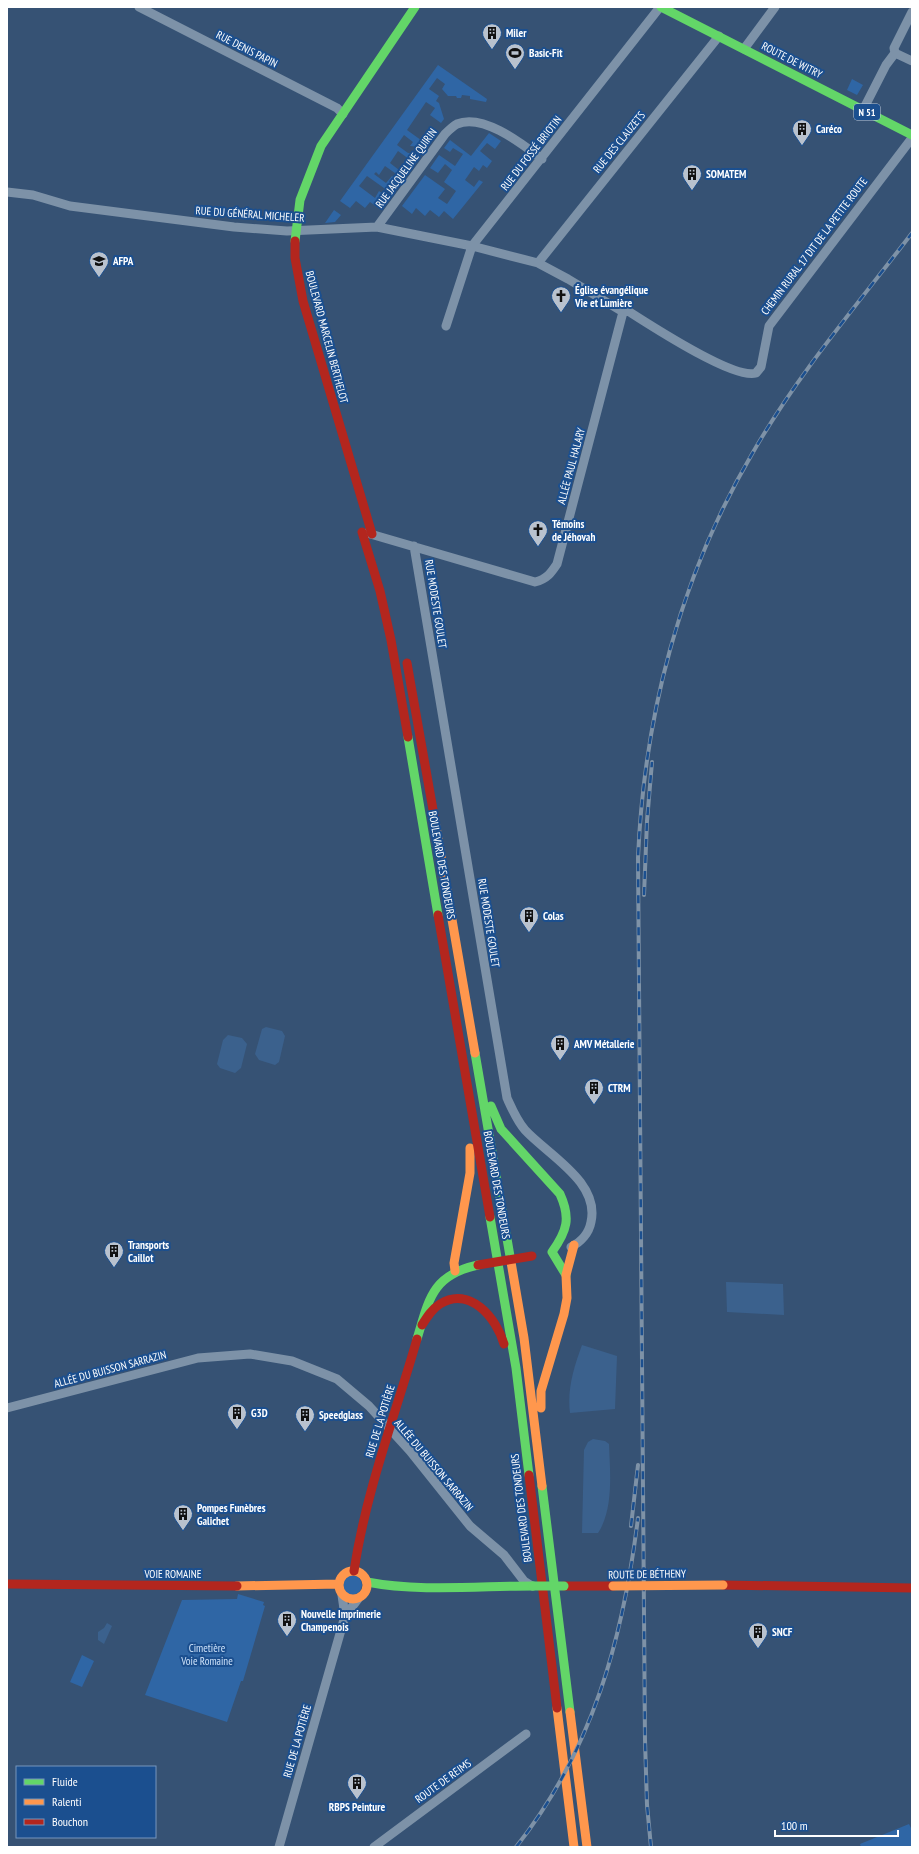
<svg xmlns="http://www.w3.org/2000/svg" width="919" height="1854" font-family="'PT Sans Narrow',sans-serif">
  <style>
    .green { fill: #2f66a5 }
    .water { fill: #3b618d }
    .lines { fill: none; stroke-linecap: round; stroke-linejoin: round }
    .street { stroke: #7d92a8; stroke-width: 9 }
    .fast { stroke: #63d668; stroke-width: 9 }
    .slow { stroke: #ff974d; stroke-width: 9 }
    .jam { stroke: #b3261e; stroke-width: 9 }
    .rail-casing { stroke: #7e92a7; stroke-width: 4 }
    .rail { stroke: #1b4f8f; stroke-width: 2.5; stroke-dasharray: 8; stroke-linecap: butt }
    .fast-bridge { stroke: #63d668; stroke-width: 9 }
    .slow-bridge { stroke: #ff974d; stroke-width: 9 }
    .jam-bridge { stroke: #b3261e; stroke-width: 9 }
    .labels { text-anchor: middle; stroke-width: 4; stroke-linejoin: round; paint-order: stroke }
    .shield { fill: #1b4f8f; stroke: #bbcadd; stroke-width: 1 }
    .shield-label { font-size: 10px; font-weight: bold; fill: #fff }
    .poi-label { font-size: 11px; font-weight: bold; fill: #fff; stroke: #1b4f8f; text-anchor: start }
    .street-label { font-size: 11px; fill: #fff; stroke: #1b4f8f }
    .park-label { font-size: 11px; fill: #cfe3fa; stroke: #1b4f8f }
  </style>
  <rect width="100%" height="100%" fill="#365274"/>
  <path class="green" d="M438,65L487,99L486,102L470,99V96L462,95L461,98H457L456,96H448L442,89L445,84L437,78L429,89L439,96L436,101L439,103L444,119L441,123L430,115L435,108L426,102L407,130L425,143L422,147L410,146L413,142L404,135L397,145L408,153H420L413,162L398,151L390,163L399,170L405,161L411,165L402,178L385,166L379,175L376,172L374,174L386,183L392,176L399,182L391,193L367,176L359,186L375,198L379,191L388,198L380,209L370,202L365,208L356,201L350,208L340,201Z
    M852,79L863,85L857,95L847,90Z
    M489,133L501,141L495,149L487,143L480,151L492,161L487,168L483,165L479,171L474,167L465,180L474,187L479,180L483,182L453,219L444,211L439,217L430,210L425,216L416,208L412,214L402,206L425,175L445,189L438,198L447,204L456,191L444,182L452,170L445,164L438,173L430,168L439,155L455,166L463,154L453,148L450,152L444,148L450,140L471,156Z
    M334,210L341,215L335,222L325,223Z
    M342 1585a10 10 0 1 1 20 0a10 10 0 1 1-20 0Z
    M238,1594L264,1602L263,1605L265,1606L243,1681H241L227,1722L145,1695L182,1600L237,1599Z
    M82,1655L94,1661L82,1687L70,1682Z
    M909,1824L912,1830V1847H861L860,1844Z"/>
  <path class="water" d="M266,1027L282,1031L285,1036L279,1062L275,1065L259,1060L255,1054L262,1029Z
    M228,1035L242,1038L247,1044L241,1068L235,1073L220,1068L217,1064L223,1040Z
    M726,1282L783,1284L784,1315L727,1312Z
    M582,1345L617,1356L615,1409L570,1413C567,1389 574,1367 582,1345Z
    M593,1439L605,1441L609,1444C610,1471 614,1509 598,1533H582L584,1450L588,1442Z
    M107,1623L112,1626L104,1644L98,1640V1632L104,1628Z"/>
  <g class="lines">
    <path class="street" d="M139,7L337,108L343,114
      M744,49L775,7
      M895,53L912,61
      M863,110L886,65L895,53L894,48L912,12
      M7,192L33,195L70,206L234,227L287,231L377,227L472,246L538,263L568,279L623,312
      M377,227L445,134C448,131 453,126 457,124C483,113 522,144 542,159
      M538,263L719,36
      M623,312L628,311C650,325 734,380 756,373L761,367L769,326L912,138
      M446,326L472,246L660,7
      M367,533L535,582C547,579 551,573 557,564L623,312
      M414,546L507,1098C512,1109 517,1121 525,1130C548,1155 600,1182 591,1222C589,1233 581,1242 571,1247
      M7,1408L198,1358L250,1354L292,1361L337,1379L369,1406L410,1451L470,1526L504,1555L524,1581L532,1586
      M345,1616L358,1599
      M279,1847L345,1616L342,1595
      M374,1847L526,1734"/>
    <path class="fast" d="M661,7L912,135
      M295,241L300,200L321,146L415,7
      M408,737L438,915
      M475,1053L511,1262
      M491,1106L501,1129L560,1194C571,1218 567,1231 552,1252L566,1275
      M490,1217L516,1368L529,1475
      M417,1339C429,1299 432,1275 478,1265
      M542,1486L570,1712
      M367,1582C418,1592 480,1586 533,1586"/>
    <path class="slow" d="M435,821L475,1053
      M511,1262L524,1338L542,1486
      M455,1271L454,1263L470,1173V1148
      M541,1408V1391L564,1314L567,1298L566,1275L574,1245
      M339 1585a14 14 0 1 1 28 0a14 14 0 1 1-28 0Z
      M237,1586L338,1584
      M557,1708L574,1847
      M570,1712L587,1847"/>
    <path class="jam" d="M295,241V258L303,301L372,534
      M362,532L380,591L391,640L408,737
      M407,663L435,821
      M438,915L490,1217
      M422,1325C427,1317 432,1309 440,1304C470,1285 497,1319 504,1344
      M529,1475L557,1708
      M354,1571C366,1491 395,1416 417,1339
      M8,1584L237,1586
      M723,1585L912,1588
      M564,1586H613"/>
    <defs>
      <path id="rail" d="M644,895L647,821L652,762
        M631,1526L638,1465
        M516,1847C593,1750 623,1638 638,1518
        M651,1847L647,1805L645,1740L638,858C644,716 680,577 752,454C797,375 857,305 912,233"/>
    </defs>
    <use href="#rail" class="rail-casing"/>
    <use href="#rail" class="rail"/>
    <path class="fast-bridge" d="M533,1586H564"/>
    <path class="slow-bridge" d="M613,1586L723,1585"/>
    <path class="jam-bridge" d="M478,1265L532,1256"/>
  </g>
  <defs>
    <symbol id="building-pin" viewBox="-11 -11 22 30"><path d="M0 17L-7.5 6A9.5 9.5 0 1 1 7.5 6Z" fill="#b9c2ce" stroke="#1b4f8f"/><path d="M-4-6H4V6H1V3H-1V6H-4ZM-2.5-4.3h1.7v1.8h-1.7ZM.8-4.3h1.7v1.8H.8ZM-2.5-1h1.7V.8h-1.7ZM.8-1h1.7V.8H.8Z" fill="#111"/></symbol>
    <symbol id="stadium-pin" viewBox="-11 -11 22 30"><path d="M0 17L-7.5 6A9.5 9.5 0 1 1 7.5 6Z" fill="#b9c2ce" stroke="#1b4f8f"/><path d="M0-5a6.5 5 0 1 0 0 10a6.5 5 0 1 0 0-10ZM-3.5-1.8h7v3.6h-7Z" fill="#111"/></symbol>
    <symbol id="university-pin" viewBox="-11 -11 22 30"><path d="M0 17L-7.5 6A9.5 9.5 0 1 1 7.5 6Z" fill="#b9c2ce" stroke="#1b4f8f"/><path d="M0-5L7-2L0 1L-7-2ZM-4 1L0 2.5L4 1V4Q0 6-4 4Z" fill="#111"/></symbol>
    <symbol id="church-pin" viewBox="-11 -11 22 30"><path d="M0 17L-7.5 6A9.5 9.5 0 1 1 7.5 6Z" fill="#b9c2ce" stroke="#1b4f8f"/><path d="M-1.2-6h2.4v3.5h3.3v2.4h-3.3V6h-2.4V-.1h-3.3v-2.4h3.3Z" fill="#111"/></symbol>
  </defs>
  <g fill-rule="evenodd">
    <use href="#building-pin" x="481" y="22" width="22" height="30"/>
    <use href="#stadium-pin" x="504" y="42" width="22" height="30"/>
    <use href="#building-pin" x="791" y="118" width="22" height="30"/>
    <use href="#building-pin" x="681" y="163" width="22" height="30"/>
    <use href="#university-pin" x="88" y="250" width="22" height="30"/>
    <use href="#church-pin" x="550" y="285" width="22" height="30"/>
    <use href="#church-pin" x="527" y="519" width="22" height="30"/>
    <use href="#building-pin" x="518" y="905" width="22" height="30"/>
    <use href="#building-pin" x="549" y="1033" width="22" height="30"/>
    <use href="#building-pin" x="583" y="1077" width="22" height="30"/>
    <use href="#building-pin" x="103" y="1240" width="22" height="30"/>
    <use href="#building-pin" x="226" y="1402" width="22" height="30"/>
    <use href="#building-pin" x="294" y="1404" width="22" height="30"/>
    <use href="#building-pin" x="172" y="1503" width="22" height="30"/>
    <use href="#building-pin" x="276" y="1609" width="22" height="30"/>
    <use href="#building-pin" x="747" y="1621" width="22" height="30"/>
    <use href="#building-pin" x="346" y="1772" width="22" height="30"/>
  </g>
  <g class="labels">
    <rect class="shield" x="854" y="104" width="26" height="16" rx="3"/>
    <g class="shield-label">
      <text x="867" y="116">N 51</text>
    </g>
    <g class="poi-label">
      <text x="506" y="37">Miler</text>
      <text x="529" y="57">Basic-Fit</text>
      <text x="816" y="133">Caréco</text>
      <text x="706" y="178">SOMATEM</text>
      <text x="113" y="265">AFPA</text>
      <text x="575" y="294">Église évangélique<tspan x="575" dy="13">Vie et Lumière</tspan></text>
      <text x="552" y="528">Témoins<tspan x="552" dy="13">de Jéhovah</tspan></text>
      <text x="543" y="920">Colas</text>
      <text x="574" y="1048">AMV Métallerie</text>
      <text x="608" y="1092">CTRM</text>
      <text x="128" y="1249">Transports<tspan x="128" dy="13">Caillot</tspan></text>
      <text x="251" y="1417">G3D</text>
      <text x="319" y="1419">Speedglass</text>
      <text x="197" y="1512">Pompes Funèbres<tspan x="197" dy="13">Galichet</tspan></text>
      <text x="301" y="1618">Nouvelle Imprimerie<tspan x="301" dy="13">Champenois</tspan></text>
      <text x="772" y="1636">SNCF</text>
      <text x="357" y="1811" text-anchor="middle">RBPS Peinture</text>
    </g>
    <g class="street-label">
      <text transform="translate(247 49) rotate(27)" y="4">RUE DENIS PAPIN</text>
      <text transform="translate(792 60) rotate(27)" y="4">ROUTE DE WITRY</text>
      <text transform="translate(619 142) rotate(-51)" y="4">RUE DES CLAUZETS</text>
      <text transform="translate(531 153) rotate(-52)" y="4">RUE DU FOSSÉ BRIOTIN</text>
      <text transform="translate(406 168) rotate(-54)" y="4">RUE JACQUELINE QUIRIN</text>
      <text transform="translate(250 214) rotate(4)" y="4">RUE DU GÉNÉRAL MICHELER</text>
      <text transform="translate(814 246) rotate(-53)" y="4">CHEMIN RURAL 17 DIT DE LA PETITE ROUTE</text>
      <text transform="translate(327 337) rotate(75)" y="4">BOULEVARD MARCELIN BERTHELOT</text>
      <text transform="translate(571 466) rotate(-75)" y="4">ALLÉE PAUL HALARY</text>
      <text transform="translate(436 604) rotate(81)" y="4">RUE MODESTE GOULET</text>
      <text transform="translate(442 865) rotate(80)" y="4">BOULEVARD DES TONDEURS</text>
      <text transform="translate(489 923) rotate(81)" y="4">RUE MODESTE GOULET</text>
      <text transform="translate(497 1185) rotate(80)" y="4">BOULEVARD DES TONDEURS</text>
      <text transform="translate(110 1369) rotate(-15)" y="4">ALLÉE DU BUISSON SARRAZIN</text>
      <text transform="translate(380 1421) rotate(-73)" y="4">RUE DE LA POTIÈRE</text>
      <text transform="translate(434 1465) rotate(50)" y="4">ALLÉE DU BUISSON SARRAZIN</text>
      <text transform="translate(521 1508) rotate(-97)" y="4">BOULEVARD DES TONDEURS</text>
      <text x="173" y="1578">VOIE ROMAINE</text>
      <text transform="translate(647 1574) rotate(-1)" y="4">ROUTE DE BÉTHENY</text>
      <text transform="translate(297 1741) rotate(-74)" y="4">RUE DE LA POTIÈRE</text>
      <text transform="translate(443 1781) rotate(-36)" y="4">ROUTE DE REIMS</text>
    </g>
    <g class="park-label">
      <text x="207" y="1652">Cimetière<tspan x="207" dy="13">Voie Romaine</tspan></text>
    </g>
  </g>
  <rect width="919" height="1854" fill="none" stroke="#ffffff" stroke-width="16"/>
  <rect x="16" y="1766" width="140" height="72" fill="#1b4f8f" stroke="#7695bc"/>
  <rect x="24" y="1779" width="20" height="6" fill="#63d668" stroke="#7695bc"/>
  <text x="52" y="1786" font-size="12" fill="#ffffff">Fluide</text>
  <rect x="24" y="1799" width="20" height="6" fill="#ff974d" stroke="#7695bc"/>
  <text x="52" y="1806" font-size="12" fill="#ffffff">Ralenti</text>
  <rect x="24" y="1819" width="20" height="6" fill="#b3261e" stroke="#7695bc"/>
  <text x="52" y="1826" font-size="12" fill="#ffffff">Bouchon</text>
  <path d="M775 1830v6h123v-6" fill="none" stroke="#ffffff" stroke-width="2"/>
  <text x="781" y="1830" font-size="12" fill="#ffffff" stroke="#1b4f8f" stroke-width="3" paint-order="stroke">100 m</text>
</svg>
